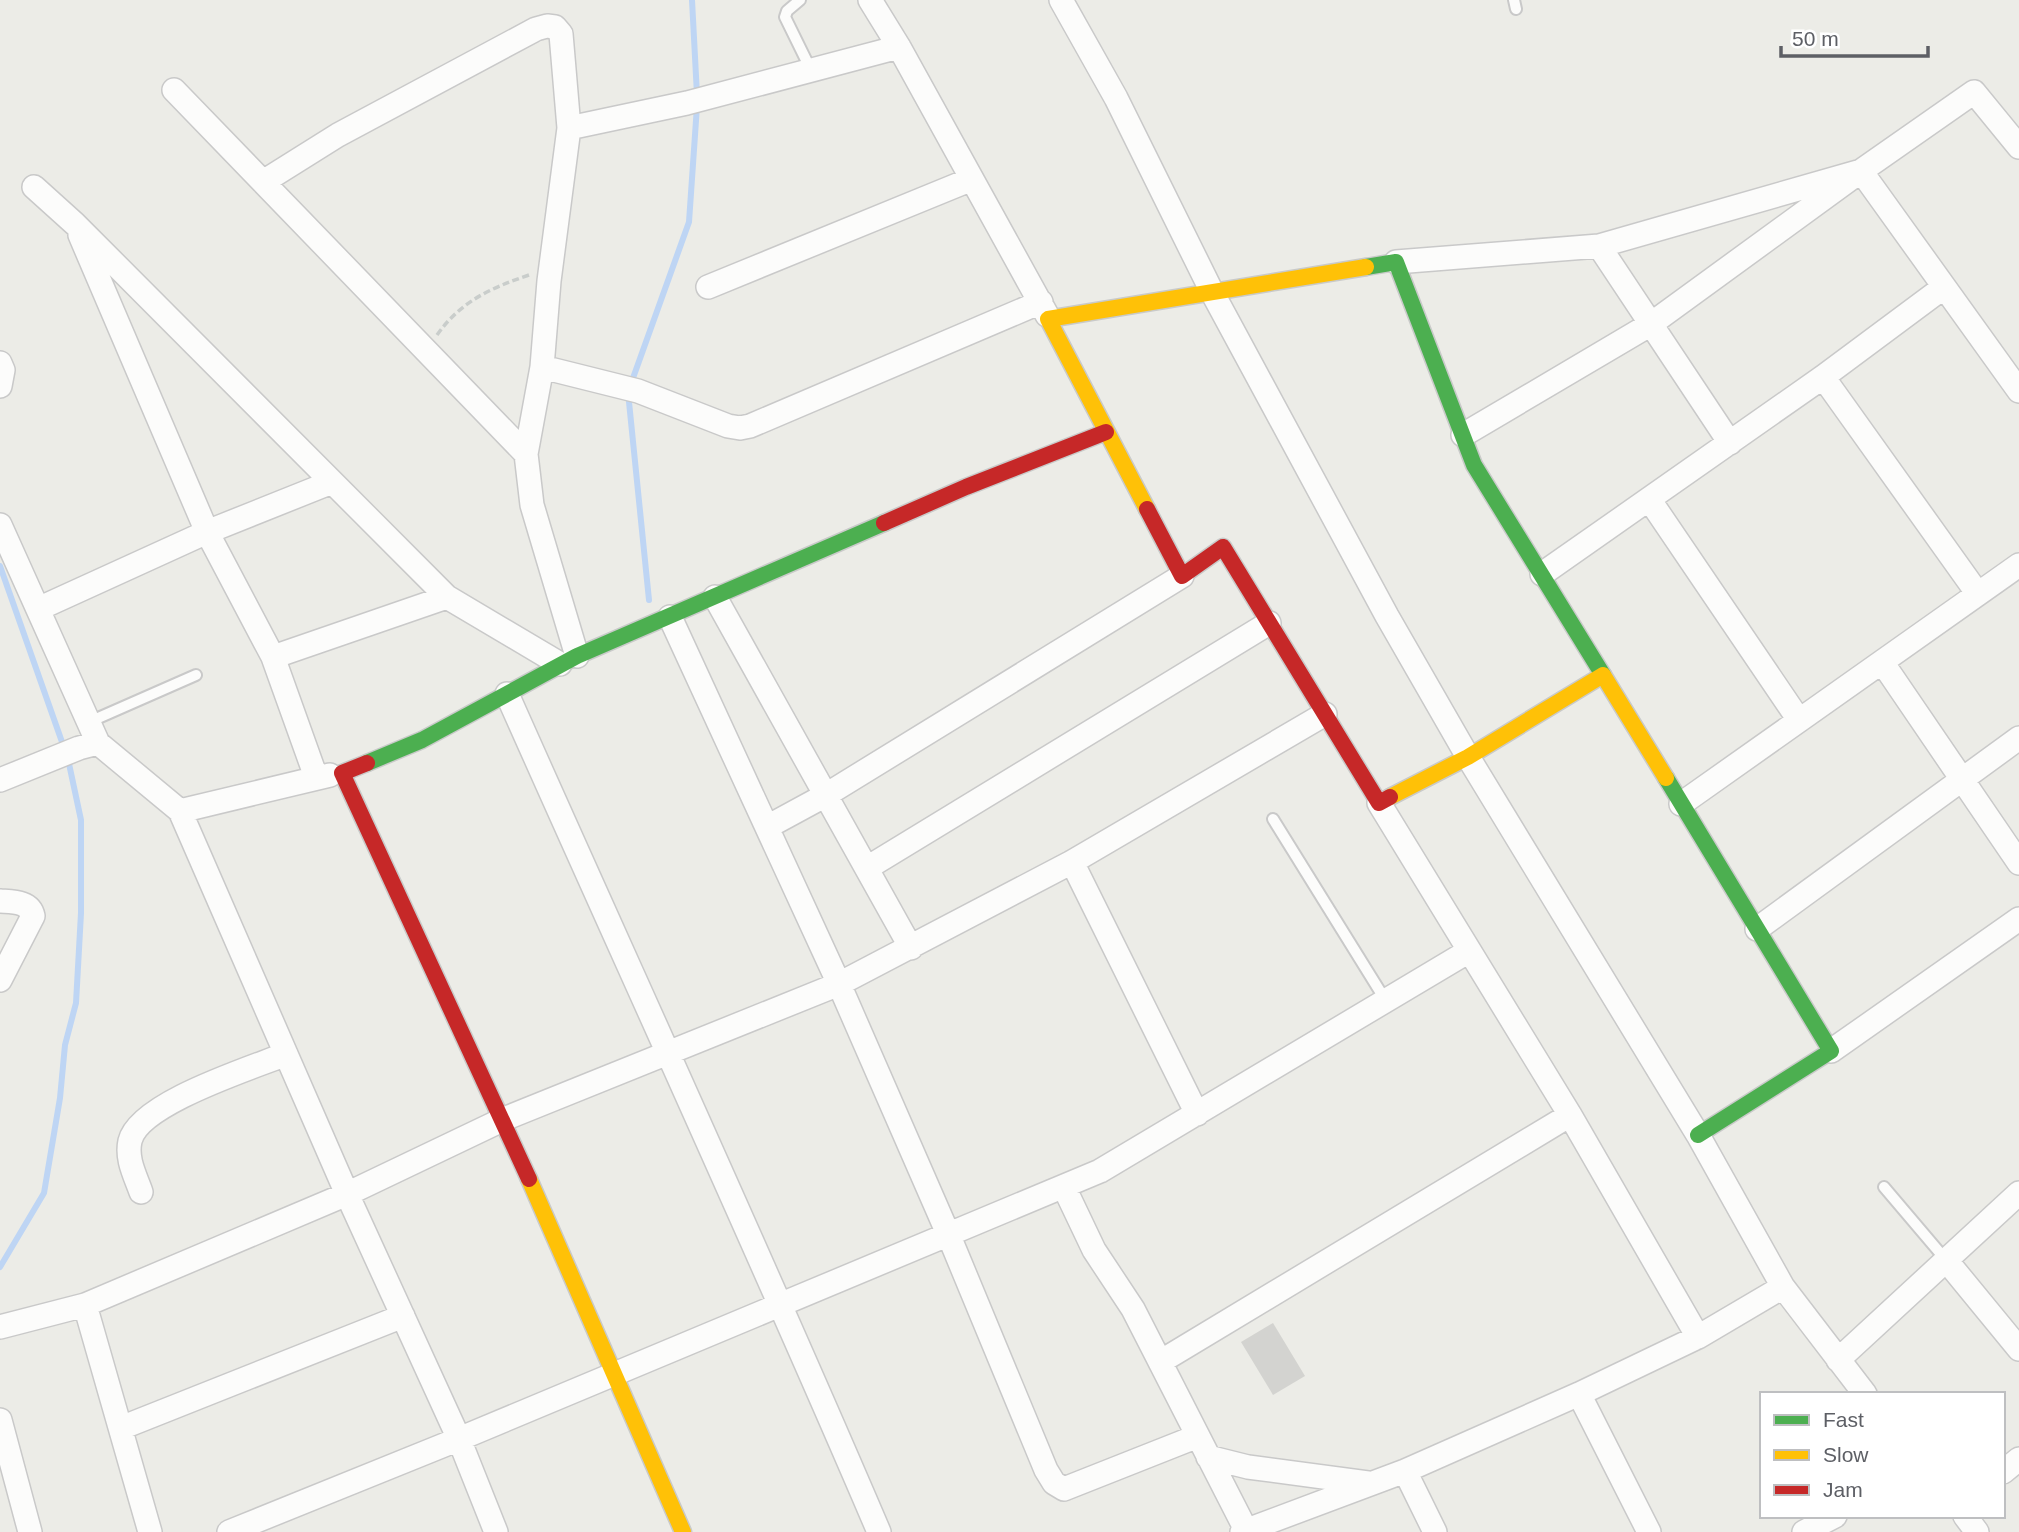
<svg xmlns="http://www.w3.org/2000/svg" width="2019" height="1532" font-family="Arial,sans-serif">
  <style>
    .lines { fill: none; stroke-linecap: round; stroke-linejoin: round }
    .stream { stroke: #bed5f4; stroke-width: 6 }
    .building { fill: #d3d3d0 }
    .lane-casing { stroke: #c9c9c9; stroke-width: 14 }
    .street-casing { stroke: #c9c9c9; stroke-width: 26 }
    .fast-casing { stroke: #c9cac9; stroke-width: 19 }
    .slow-casing { stroke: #c9cac9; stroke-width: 19 }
    .jam-casing { stroke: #c9cac9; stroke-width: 19 }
    .path { stroke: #c9cdcb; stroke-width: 3.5; stroke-dasharray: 7 3.5; stroke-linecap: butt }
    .lane { stroke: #fcfcfb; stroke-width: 10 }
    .street { stroke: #fcfcfb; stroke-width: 23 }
    .fast { stroke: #4caf50; stroke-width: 16 }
    .slow { stroke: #ffc107; stroke-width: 16 }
    .jam { stroke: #c62828; stroke-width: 16 }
  </style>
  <rect width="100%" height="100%" fill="#ecece7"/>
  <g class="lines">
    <path class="stream" d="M692,0L697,95
      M0,566L68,759L81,820V913L76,1003L65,1045L60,1098L44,1193L0,1267
      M649,600L628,392L689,222L697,106"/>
  </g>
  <path class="building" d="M1273,1323L1305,1376L1273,1395L1241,1342Z"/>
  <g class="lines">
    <defs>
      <path id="lane" d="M800,0L787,11L785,17L811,70
        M1514,0L1516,9
        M89,722L196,675
        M1273,819L1386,1001
        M1884,1187L1946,1260"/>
      <path id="street" d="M870,0L899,47L1047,315
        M1061,0L1116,98L1212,292L1387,616L1468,757L1698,1135L1783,1287L1865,1394
        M174,90L526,454
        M569,128L687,103L899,47
        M263,182L338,135L536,29L547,26L555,27L561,34L569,128L549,281L542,367L526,454L532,505L577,656
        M34,187L75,224L447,597L560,664
        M80,235L207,532L273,657L316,777
        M1599,246L1730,443
        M1396,262L1599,246L1861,171L1974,92L2019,147
        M708,287L972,179
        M0,363L3,370L0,386
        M542,367L638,391L728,426L740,428L750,426L1041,302
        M1823,377L1978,594
        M1463,435L1651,324L1861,171L2019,391
        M1649,499L1799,720
        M0,525L98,743
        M1542,574L1823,377L1944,287
        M715,597L911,948
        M38,609L207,532L332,482
        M670,617L839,984L949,1236L1046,1470L1054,1483L1064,1489L1198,1436
        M273,657L447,597
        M1882,662L2019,863
        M507,694C631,973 759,1251 879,1532
        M0,780L79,748L98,743L180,811L347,1194L459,1439L496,1532
        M1379,803L1570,1115L1698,1337
        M1681,804L2019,565
        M180,811L330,775
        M767,827L826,795L1182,576
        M1072,862L1197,1114
        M867,868L1269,623
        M0,901C12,902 30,901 33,916L0,980
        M1757,929L2019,738
        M1831,1051L2019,919
        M1064,1187L1094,1250L1133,1309L1247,1532
        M141,1192C135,1175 126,1159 130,1141C139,1103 252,1068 286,1054
        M1946,1260L2019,1349
        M85,1305L150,1532
        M0,1327L85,1305L347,1194L504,1119L839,984L1072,862L1325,714
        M1838,1360L2019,1193
        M1160,1362L1570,1115
        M1579,1394L1649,1532
        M0,1420L30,1532
        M121,1428L403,1316
        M1208,1457L1248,1467L1368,1483
        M1405,1471L1435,1532
        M2003,1472L2019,1459
        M1965,1516L1977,1532
        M229,1532L459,1439L1100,1171L1469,951
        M1242,1532L1405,1471L1579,1394L1698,1337L1783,1287
        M1804,1532L1835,1516"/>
      <path id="fast" d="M1366,267L1396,262L1474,465L1603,675
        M367,763L422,740L577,656L884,523
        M1666,778L1831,1051L1698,1135"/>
      <path id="slow" d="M1147,509L1048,319L1366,267
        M1390,797L1468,757L1603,675L1666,778
        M529,1179L683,1532"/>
      <path id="jam" d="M1147,509L1182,576L1223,547L1379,803L1390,797
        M884,523L966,487L1106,432
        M367,763L342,773L529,1179"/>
    </defs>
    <use href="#lane" class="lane-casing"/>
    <use href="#street" class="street-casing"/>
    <use href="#fast" class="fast-casing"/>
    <use href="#slow" class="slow-casing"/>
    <use href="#jam" class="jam-casing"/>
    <path class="path" d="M437,335C461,301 491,288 529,275"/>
    <use href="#lane" class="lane"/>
    <use href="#street" class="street"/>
    <use href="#fast" class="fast"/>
    <use href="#slow" class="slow"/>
    <use href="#jam" class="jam"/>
  </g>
  <rect x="1760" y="1392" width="245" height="126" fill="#ffffff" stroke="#bebfc1" stroke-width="2"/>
  <rect x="1774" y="1415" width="35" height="10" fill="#4caf50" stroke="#bebfc1" stroke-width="2"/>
  <text x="1823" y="1427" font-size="21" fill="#5d5f65">Fast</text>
  <rect x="1774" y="1450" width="35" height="10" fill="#ffc107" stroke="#bebfc1" stroke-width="2"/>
  <text x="1823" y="1462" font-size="21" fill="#5d5f65">Slow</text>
  <rect x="1774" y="1485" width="35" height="10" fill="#c62828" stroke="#bebfc1" stroke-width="2"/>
  <text x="1823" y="1497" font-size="21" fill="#5d5f65">Jam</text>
  <path d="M1781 46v10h147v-10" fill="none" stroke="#5d5f65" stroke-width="3.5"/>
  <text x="1792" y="46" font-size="21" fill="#5d5f65" stroke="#ffffff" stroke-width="5" paint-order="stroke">50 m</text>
</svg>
